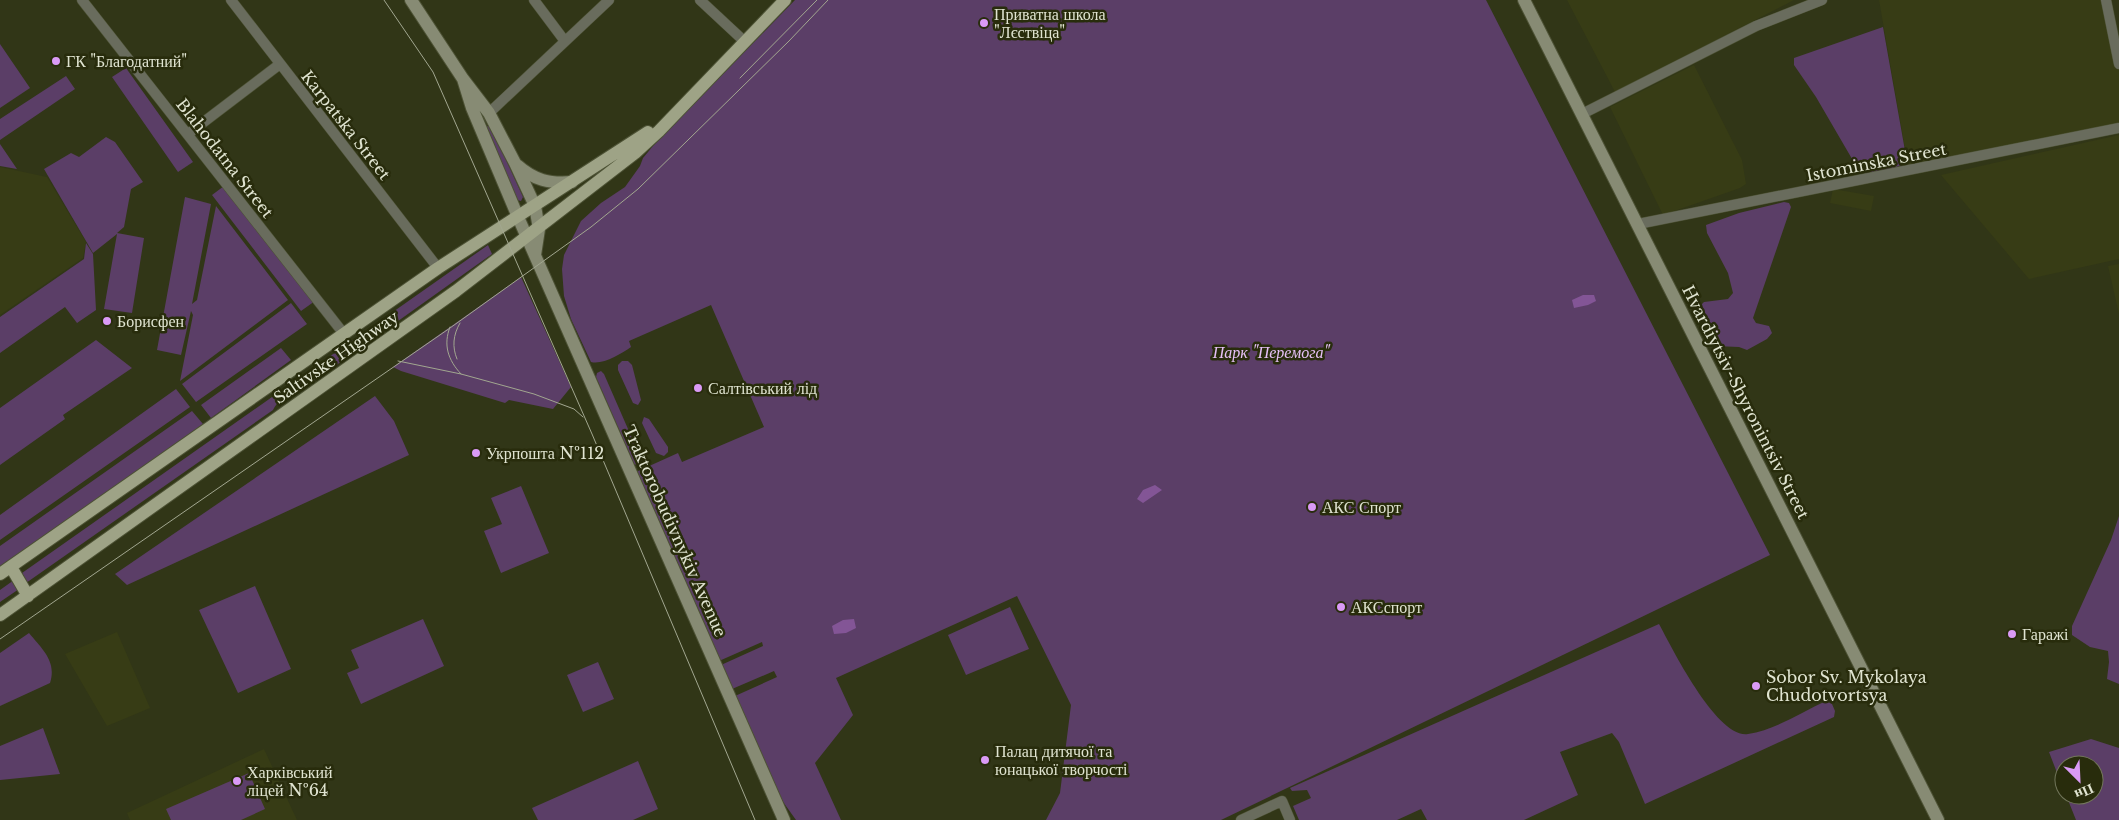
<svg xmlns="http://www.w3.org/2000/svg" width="2119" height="820" font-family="'Libre Baskerville',serif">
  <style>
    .built { fill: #373c15 }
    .green { fill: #5b3e67 }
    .water { fill: #835596 }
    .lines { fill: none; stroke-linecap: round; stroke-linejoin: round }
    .street-casing { stroke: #4d5235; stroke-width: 11 }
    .secondary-casing { stroke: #4d5235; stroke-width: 14 }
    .primary-casing { stroke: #4d5235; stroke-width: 14 }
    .street { stroke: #696c5d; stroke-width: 10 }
    .secondary { stroke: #878b74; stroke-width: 12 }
    .primary { stroke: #9ea386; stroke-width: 12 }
    .tram { stroke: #a2a790; stroke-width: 1 }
    .poi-dot { fill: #da9af6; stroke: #282c0c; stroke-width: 2 }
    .labels { text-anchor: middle; stroke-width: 5; stroke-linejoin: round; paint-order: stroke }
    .poi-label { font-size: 16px; fill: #e0e4d1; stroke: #282c0c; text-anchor: start }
    .street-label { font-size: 16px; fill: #e0e4d1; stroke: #282c0c }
    .park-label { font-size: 16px; font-style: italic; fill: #e6c0f7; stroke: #282c0c }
  </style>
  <rect width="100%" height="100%" fill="#313617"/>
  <path class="built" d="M1567,0H1794L1615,92Z
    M1879,0H2106L2119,64V128L1909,171Z
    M1694,65L1742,160L1746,184L1740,188L1663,215L1610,107Z
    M2119,135V259L2029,279L1941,175Z
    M0,167L47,177L86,242L83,258L0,315Z
    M1833,189L1874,196L1871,211L1830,203Z
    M2119,264V314L2108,266Z
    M117,632L150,708L107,726L65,654Z
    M264,749L297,820H130L127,813Z"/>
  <path class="green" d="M795,0H1486L1770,555L1221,820H1046L1060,793L1071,705L1017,596L836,678L853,715L815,763L841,820H796L781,799L735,696L777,677L774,671L732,689L721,665L763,646L762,642L719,661L636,472L678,453L682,462L764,427L711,305L629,341L631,347C621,354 603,365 591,362L571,319L564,296L562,269L564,255L581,221L601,203L625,187L640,166L643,158L653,146Z
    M1883,27L1907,162C1894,170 1877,173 1862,172L1855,164L1816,97L1794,65V58Z
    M0,44L30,88L0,108Z
    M126,68L193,162L178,172L112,77Z
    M66,76L75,89L0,140V119Z
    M490,125L523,197L521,201L517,200L486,127Z
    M106,137L115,142L143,182L131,189L124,227L117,233L144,238L132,313L104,309L117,234L93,253L44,169L71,153L79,157Z
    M0,144L17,169L0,166Z
    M224,186L315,301L301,311L212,195Z
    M185,197L211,204L192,304L197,300L216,206L288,300L180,381L193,315L191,311L181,355L157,350Z
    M1784,202L1789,203L1791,207L1753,318L1756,323L1769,326L1772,333L1767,339L1747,350L1739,347L1715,346L1699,316L1698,308L1704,302L1728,299L1733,293L1728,273L1707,233L1706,225L1739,213Z
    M86,243L93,254L96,310L77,323L65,307L0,353V317L84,259Z
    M488,245L492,254L314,381C299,382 280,397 273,410L26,583L22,573Z
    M521,277L571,387L553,409L509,400L505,403L401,371L393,367Z
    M291,303L307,324L196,402L182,384Z
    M96,340L132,368L63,415L65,419L0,465V408Z
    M281,348L291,360L211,418L201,405Z
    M622,361H628L632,365L641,400L638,405L633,403L618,370V365Z
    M601,371L604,374L642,461L640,466L634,464L596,377L597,373Z
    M176,389L190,407L0,540V515Z
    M375,396L394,421L409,455L127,585L115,574Z
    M192,411L203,424L0,568V546Z
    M644,417L649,419L668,447V452L664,456L656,453L642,423Z
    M521,486L549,553L501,573L484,531L502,524L491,498Z
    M2119,516V684L2107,679L2109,662L2108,651L2090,647L2072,635V626L2111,540Z
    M14,580L19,589L0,602V590Z
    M255,586L291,669L238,693L199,610Z
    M1010,607L1029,649L966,675L948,635Z
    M423,619L444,666L361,704L347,673L359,668L351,650Z
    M1659,624C1672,648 1717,739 1748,734C1775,730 1802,712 1826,701L1832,704L1835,711L1834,717L1645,804L1619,742L1612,733L1560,752L1578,795L1524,820H1427L1421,809L1397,820H1299L1293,806L1311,798L1307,790L1292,791L1290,788Z
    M29,633C42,649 57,661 50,683L0,706V653Z
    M598,662L614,699L583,712L567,675Z
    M43,728L60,774L0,780V746Z
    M2091,739L2119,748V820H2076L2066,795H2094V765H2064V791L2049,752Z
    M638,761L658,809L633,820H538L532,808Z
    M249,773L265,809L241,820H171L166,809Z"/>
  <path class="water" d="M1583,295H1594L1596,301L1588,305L1574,308L1572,300Z
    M1155,485L1162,490L1143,503L1137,499L1143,490Z
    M854,619L856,628L846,633L834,634L832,626L843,620Z"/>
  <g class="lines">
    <defs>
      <path id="street" d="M82,0L344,334
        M231,0L438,268
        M534,0L564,40
        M700,0L744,41
        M2106,0L2119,64
        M489,113L609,0
        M1582,114L1756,26L1822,0
        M188,134L280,64
        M1638,224L2119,128
        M1241,820L1282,801L1290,820"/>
      <path id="secondary" d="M411,0L463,79L489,113L515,163L535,206L539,229L535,255
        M1524,0L1938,820
        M463,79L472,108L518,217L784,820
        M517,165C534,180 549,184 572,182"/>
      <path id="primary" d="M11,567L28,596
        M0,574L438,268L648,132
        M0,615L456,291L635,153L659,131L785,0"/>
    </defs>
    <use href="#street" class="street-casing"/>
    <use href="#secondary" class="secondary-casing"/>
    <use href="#primary" class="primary-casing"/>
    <use href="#street" class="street"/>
    <use href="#secondary" class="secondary"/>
    <use href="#primary" class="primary"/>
    <path class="tram" d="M384,0L433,72L592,434L755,820
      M740,78L817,0
      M450,327C443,345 448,360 461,374
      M457,359C452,347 453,335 460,323
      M398,361L461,374L534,394L574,409L583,417
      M0,639L450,328L591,227L638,189L789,41L828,0"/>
  </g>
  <g class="poi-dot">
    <circle cx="984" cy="23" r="5"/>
    <circle cx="56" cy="61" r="5"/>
    <circle cx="107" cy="321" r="5"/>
    <circle cx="698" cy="388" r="5"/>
    <circle cx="476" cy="453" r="5"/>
    <circle cx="1312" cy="507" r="5"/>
    <circle cx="1341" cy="607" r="5"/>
    <circle cx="2012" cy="634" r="5"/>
    <circle cx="1756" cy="686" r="5"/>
    <circle cx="985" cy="760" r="5"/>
    <circle cx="237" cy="781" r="5"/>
  </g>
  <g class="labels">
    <g class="poi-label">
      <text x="994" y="20">Приватна школа<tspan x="994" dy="18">"Лєствіца"</tspan></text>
      <text x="66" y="67">ГК "Благодатний"</text>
      <text x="117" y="327">Борисфен</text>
      <text x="708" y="394">Салтівський лід</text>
      <text x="486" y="459">Укрпошта №112</text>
      <text x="1322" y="513">АКС Спорт</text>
      <text x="1351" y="613">АКСспорт</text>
      <text x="2022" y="640">Гаражі</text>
      <text x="1766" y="683">Sobor Sv. Mykolaya<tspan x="1766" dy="18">Chudotvortsya</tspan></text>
      <text x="995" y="757">Палац дитячої та<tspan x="995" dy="18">юнацької творчості</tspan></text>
      <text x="247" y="778">Харківський<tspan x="247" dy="18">ліцей №64</tspan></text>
    </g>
    <g class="street-label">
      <text transform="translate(346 125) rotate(52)" y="6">Karpatska Street</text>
      <text transform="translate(225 158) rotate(52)" y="6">Blahodatna Street</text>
      <text transform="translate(1876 162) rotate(-11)" y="6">Istominska Street</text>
      <text transform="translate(336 357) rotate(-35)" y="6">Saltivske Highway</text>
      <text transform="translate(1746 402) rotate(63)" y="6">Hvardiytsiv-Shyronintsiv Street</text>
      <text transform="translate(675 531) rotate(66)" y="6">Traktorobudivnykiv Avenue</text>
    </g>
    <g class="park-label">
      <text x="1271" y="358">Парк "Перемога"</text>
    </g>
  </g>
  <g transform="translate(2079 780) rotate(156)"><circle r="24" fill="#282c0c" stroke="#72765b"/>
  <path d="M0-4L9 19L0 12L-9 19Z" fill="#da9af6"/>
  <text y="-8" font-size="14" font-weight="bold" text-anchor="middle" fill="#e0e4d1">Пн</text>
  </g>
</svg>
